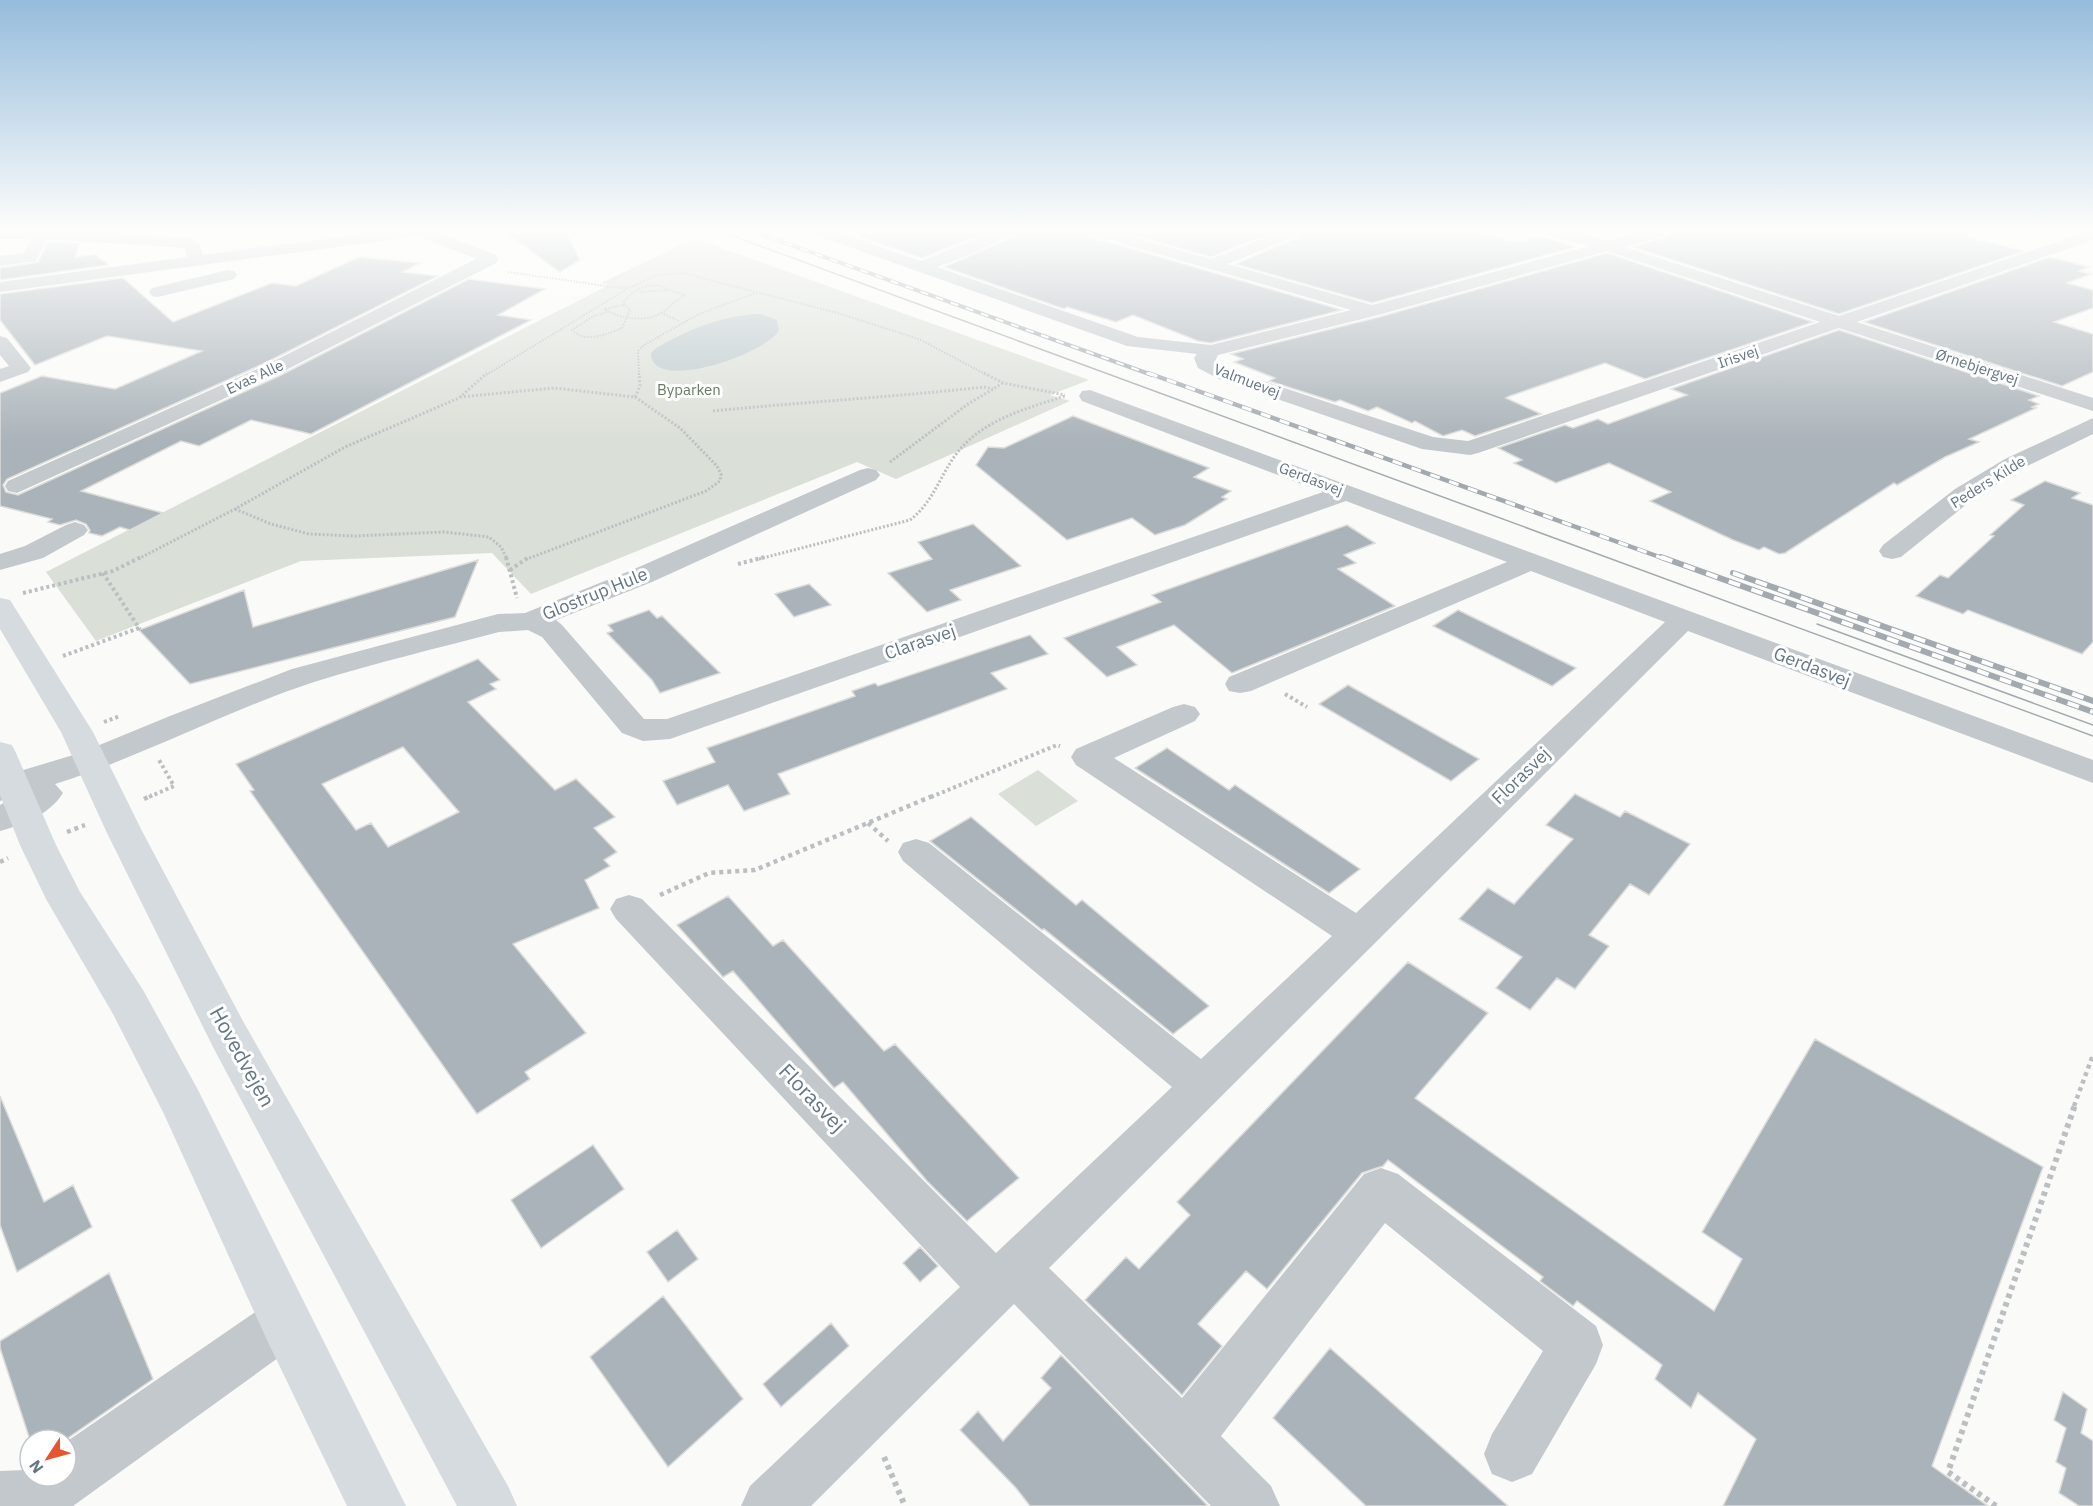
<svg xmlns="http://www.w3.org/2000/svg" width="2093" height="1506" font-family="'IBM Plex Sans',sans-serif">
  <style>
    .green { fill: #dadfd7 }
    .water { fill: #bbc7cb }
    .building { fill: #aab3b9; stroke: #dcdcda; stroke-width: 1.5; fill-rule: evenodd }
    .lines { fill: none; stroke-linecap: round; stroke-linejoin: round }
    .path-far4 { stroke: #bbbfc2; stroke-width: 2; stroke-dasharray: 1.5 1.5; stroke-linecap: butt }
    .path-far3 { stroke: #bbbfc2; stroke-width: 3; stroke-dasharray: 2 2; stroke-linecap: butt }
    .path-far2 { stroke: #bbbfc2; stroke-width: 4; stroke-dasharray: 3 3; stroke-linecap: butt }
    .path-far1 { stroke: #bbbfc2; stroke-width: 4.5; stroke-dasharray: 4 4; stroke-linecap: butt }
    .path { stroke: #bbbfc2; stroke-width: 6; stroke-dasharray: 4.5 4.5; stroke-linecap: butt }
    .minor { fill: #c3c8cc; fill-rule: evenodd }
    .major { fill: #d6dbdf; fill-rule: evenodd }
    .tram { stroke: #a2aab0; stroke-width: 1.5 }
    .rail-far2-casing { stroke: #a2aab0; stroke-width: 4 }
    .rail-far1-casing { stroke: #a2aab0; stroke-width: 4.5 }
    .rail-casing { stroke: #a2aab0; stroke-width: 6 }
    .rail-far2 { stroke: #fff; stroke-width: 2; stroke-dasharray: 8; stroke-linecap: butt }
    .rail-far1 { stroke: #fff; stroke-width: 3; stroke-dasharray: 10; stroke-linecap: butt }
    .rail { stroke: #fff; stroke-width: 4; stroke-dasharray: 12; stroke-linecap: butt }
    .labels { text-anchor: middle; stroke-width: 6; stroke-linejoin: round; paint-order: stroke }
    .far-street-label { font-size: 15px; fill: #657683; stroke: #fff }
    .far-park-label { font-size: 15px; fill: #687a64; stroke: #fff }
    .street-label { font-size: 18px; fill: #657683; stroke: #fff }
    .near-street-label { font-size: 21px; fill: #657683; stroke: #fff }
  </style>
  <rect width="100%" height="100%" fill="#fafaf8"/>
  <path class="green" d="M702,241L1089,380L1050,395L1070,401L896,479L857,462L531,594L492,553L301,561L96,641L46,572L609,285L601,283L683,244Z
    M1038,770L1078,801L1036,826L998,794Z"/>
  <path class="water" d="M760,314L777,320L779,330C767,354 650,394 651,353L655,349C686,330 723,315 760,314Z"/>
  <path class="building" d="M505,232H566L580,260L560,272Z
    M859,232H987L922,258L858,236Z
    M1016,232H1088L1091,237L1342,310L1211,343L1198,341L1133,315L1116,322L1067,307L1064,309L944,267L1013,237Z
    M1123,232H1273L1211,257Z
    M1303,232H1475L1515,242L1543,237L1575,247L1372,303L1235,264L1300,237Z
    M1670,232H1967L1968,237L2024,251L1839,314L1633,247L1667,237Z
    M48,242L80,243L75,257L95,254L108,265L0,280V268L38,262Z
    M1607,253L1813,322L1645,379L1605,363L1510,396L1506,398L1541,414L1475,436L1462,430L1443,436L1415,421L1412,423L1377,407L1368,411L1340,400L1335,402L1269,381L1275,378L1234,362L1243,359L1231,354L1379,317Z
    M359,257L420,263L403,272L438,276L263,364L7,479L3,485L6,492L18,495L279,376L469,279L545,289L498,315L531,320L311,434L251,420L199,446L181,441L81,491L163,513L130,530L120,527L102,536L89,533L90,530L86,524L76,520L60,525L48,522L52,519L0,506V393L42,376L115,389L202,351L107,336L35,365L0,320V294L123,278L173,322L272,283L296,286Z
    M2050,257L2089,267L2079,271L2091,274L2067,283L2093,290V308L2054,322L2093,334V372L2062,386L1864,322Z
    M1839,330L2039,396L2029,400L2039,404L2032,407L2036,408L1969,439L1979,442L1945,457L1897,485L1894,483L1785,553L1779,554L1764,547L1759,550L1733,540L1650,501L1671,492L1609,463L1556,483L1514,463L1522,460L1498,448L1565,425L1573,428L1598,419L1608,424L1687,395L1671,389Z
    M1073,416L1209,468L1194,477L1231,491L1222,497L1227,499L1185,525L1155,535L1132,518L1067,540L976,465L988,447L1004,448Z
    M2045,481L2080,493L2072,498L2093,505V642L2082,654L1968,610L1963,614L1916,596L1940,575L1948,578L1994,536L1990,535L2024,505L2011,500Z
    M973,524L1021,566L950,590L961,600L927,612L888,573L932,559L918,542Z
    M1347,525L1375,543L1344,555L1356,563L1338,569L1395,606L1232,673L1174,625L1117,647L1137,665L1107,677L1064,638L1161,602L1152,595Z
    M478,560L455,617L190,684L139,630L244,590L253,627Z
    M809,584L831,605L794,617L775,594Z
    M649,610L657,618L662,616L720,673L660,693L652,680L607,633L613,631L608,625Z
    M1458,610L1576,668L1552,686L1433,626Z
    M1030,635L1048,654L991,673L1007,689L778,774L790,794L744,811L728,785L677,805L663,781L715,762L707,748L855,696L852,691L875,683L878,686Z
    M478,659L500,680L490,684L496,689L468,702L555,790L576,779L615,817L594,828L617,852L604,860L610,866L585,880L599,908L513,944L586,1033L525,1072L530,1079L477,1114L250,791L254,790L236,764ZM403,747L459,812L388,847L371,823L356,830L322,784Z
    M1348,685L1479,759L1451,781L1319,704Z
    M1167,748L1229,790L1235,785L1360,869L1329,893L1135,768Z
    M1575,794L1620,817L1625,811L1690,844L1649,895L1630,884L1589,935L1609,946L1575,989L1557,978L1530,1010L1496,988L1522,957L1459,919L1488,888L1514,904L1573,839L1546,825Z
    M971,817L1076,905L1082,900L1209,1006L1173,1034L1044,929L1042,930L930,841Z
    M728,896L773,946L783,940L884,1051L895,1044L1019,1178L967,1221L927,1181L843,1082L834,1088L733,971L723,977L677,925Z
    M1408,962L1488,1013L1415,1098L1714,1311L1742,1259L1702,1232L1815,1039L2043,1167L1932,1466L1988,1506H1723L1756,1439L1698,1393L1691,1408L1655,1379L1662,1365L1577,1301L1573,1306L1540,1281L1543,1277L1388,1160L1383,1166L1362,1173L1267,1289L1246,1271L1198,1324L1222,1346L1182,1395L1085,1300L1126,1257L1139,1269L1190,1215L1177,1202Z
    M0,1096L44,1202L73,1185L92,1227L17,1272L0,1225Z
    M593,1145L624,1189L541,1248L511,1200Z
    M677,1230L698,1259L668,1282L647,1252Z
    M920,1247L938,1266L920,1282L903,1263Z
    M109,1273L153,1379L65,1440H30L0,1348V1341Z
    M663,1296L743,1399L668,1467L590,1357Z
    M831,1323L849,1346L781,1407L763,1384Z
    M1330,1348L1508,1506H1366L1273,1418Z
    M1061,1355L1208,1506H1030L1016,1488L960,1430L978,1411L1003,1441L1051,1388L1041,1378Z
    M2063,1392L2087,1409L2081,1433L2093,1441V1506H2079L2059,1493L2066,1468L2056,1462L2066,1428L2054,1420Z"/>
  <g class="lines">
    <path class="path-far4" d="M508,272L627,289L657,275L683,273L841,314L919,339L987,375
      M624,305L605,309C620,320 651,323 666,310C674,303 675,301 685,295L669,290L638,292
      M607,312L592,317L572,330C585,344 607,334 622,328L630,310L623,303C633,288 655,279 670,291
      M661,313L679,321
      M486,375L627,289
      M639,375L638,351L644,345L699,314L758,292"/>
    <path class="path-far3" d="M984,373L1003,383L1065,395
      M460,397L554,388L635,397L680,428L717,466L721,474L720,481L706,491L527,559
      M635,397L640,386L639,373
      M713,411C803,402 894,397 984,387L993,389
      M890,462L968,404L1003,383
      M235,509L271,524L309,534L354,536L444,532L489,537L501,547L507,559
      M138,559L235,509L345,447L459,398L487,373
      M759,559L910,520C932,503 939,479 954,457C980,420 1025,409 1065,396"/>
    <path class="path-far2" d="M506,557L517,598
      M738,564L765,557
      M510,570L529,557
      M23,593L113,571L141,557
      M63,656L139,628L103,573
      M1285,694L1307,707
      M104,722L120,716
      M149,797L174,786L159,760
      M931,797L1057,745L1060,746"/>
    <path class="path-far1" d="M144,799L152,795
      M868,823L888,841
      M67,832L85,825
      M0,862L8,858
      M660,895L709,873L755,870L935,795
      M2074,1106L2093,1055"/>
    <path class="path" d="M884,1457L905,1506
      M1996,1506L1948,1472L2075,1105"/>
    <path class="minor" d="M0,232H96L192,239L200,244L203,255L379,232H437L496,255L498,259L496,263L278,374L17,493L8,491L5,486L8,481L264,366L476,259L419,236L0,292V282L187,257L185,248L47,239L36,261L0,266V256L24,253L31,239H0Z
      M814,232H837L921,261L993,232H1014L1012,235L969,255L937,267L1138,337L1211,345L1351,310L1092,235L1090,232H1115L1211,259L1279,232H1301L1299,235L1228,264L1372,305L1589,246L1546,235L1544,232H1571L1608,241L1642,232H1668L1666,235L1625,247L1839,316L2086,232H2093V240L1857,322L2093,398V411L1839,328L1478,453L1470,455L1422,449L1219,379L1198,368L1194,358L1197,354L1127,346L816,235ZM1607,251L1820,322L1468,441L1433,437L1233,371L1215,361L1218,355L1378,315Z
      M228,270L234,271L237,275L234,279L158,297L152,296L149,292L152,288Z
      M0,336L7,338L31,368L28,372L0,382V369L9,366L0,355Z
      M1090,390L2093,760V783L1688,631L1049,1268L1182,1398L1364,1174L1381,1168L1398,1174L1596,1326L1603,1345L1596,1364L1532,1474L1512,1482L1492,1474L1484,1454L1492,1434L1543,1351L1385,1223L1221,1436L1271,1486L1280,1506H1211L1014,1304L811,1506H741L750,1486L960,1287L616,919L610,909L616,899L629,895L642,899L996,1253L1172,1087L903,861L898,852L903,843L916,839L929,843L1201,1059L1332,936L1076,765L1071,757L1076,749L1173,707L1184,704L1195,707L1200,714L1195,721L1114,758L1356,913L1665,622L1531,571L1251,691L1240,693L1229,691L1225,684L1229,677L1507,562L1346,501L670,739L643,741L622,733L542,637L528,630L499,632C438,648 375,663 314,682C226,711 144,756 55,784L63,793C50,814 23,825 0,831V805L18,795L0,801V777L80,753L170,716L292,669L498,614L525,613L632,570L860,470L868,468L876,470L880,475L876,480L652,582L556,620L562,625L644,719H667L1323,492L1082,401L1079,396L1082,391Z
      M2093,418V434L2021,469L1973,499L1901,557L1892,559L1883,557L1879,551L1883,545L1955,489L2005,459Z
      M75,522L84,525L88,530L84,535L43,558L0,570V554L25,546L66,525Z
      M285,1296L303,1304L311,1322L303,1340L73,1506H0V1471L25,1470L30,1467V1476H66V1442L267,1304Z"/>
    <path class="major" d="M0,598L10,600L93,732L142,831L244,1023L508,1486L517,1506H457L214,1049L106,831L61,732L0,629Z
      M0,742L12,745L16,753L56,845L80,892L143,990L197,1088L406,1506H347L267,1340L163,1112L113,1014L46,899L20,845L0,795Z"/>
    <path class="tram" d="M722,232L2093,736
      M1817,624L2093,725"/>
    <defs>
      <path id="rail-far2" d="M755,232L1152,375"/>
      <path id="rail-far1" d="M1148,373L1665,559"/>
      <path id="rail" d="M1661,557L2093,712
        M1733,573L2093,701"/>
    </defs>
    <use href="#rail-far2" class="rail-far2-casing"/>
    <use href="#rail-far1" class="rail-far1-casing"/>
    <use href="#rail" class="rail-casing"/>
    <use href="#rail-far2" class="rail-far2"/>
    <use href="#rail-far1" class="rail-far1"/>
    <use href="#rail" class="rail"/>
  </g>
  <linearGradient id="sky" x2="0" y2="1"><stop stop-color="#96bcdc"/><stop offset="0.52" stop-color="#fdfdfc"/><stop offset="1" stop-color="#fdfdfc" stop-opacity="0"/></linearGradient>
  <rect width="2093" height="443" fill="url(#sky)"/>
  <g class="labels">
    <g class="far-street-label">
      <text transform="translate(1738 357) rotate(-19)" y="5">Irisvej</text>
      <text transform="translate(1977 367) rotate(18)" y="5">Ørnebjergvej</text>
      <text transform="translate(255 377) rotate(-25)" y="5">Evas Alle</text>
      <text transform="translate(1247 381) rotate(21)" y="5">Valmuevej</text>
      <text transform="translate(1311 479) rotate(21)" y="5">Gerdasvej</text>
      <text transform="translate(1988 482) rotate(-32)" y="5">Peders Kilde</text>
    </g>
    <g class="far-park-label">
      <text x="689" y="395">Byparken</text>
    </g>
    <g class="street-label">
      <text transform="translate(595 594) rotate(-22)" y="6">Glostrup Hule</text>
      <text transform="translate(920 642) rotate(-19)" y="6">Clarasvej</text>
      <text transform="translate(1812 667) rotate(21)" y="6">Gerdasvej</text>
      <text transform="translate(1521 776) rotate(-44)" y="6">Florasvej</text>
    </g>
    <g class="near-street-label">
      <text transform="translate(242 1057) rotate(61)" y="7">Hovedvejen</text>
      <text transform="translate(812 1098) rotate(46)" y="7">Florasvej</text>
    </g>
  </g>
  <g transform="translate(48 1458) rotate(234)"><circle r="28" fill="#ffffff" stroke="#c1c8cd" stroke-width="1.5"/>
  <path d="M0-4.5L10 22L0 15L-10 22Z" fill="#e4572e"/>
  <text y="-9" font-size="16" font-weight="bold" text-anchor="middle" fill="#657683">N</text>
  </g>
</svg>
